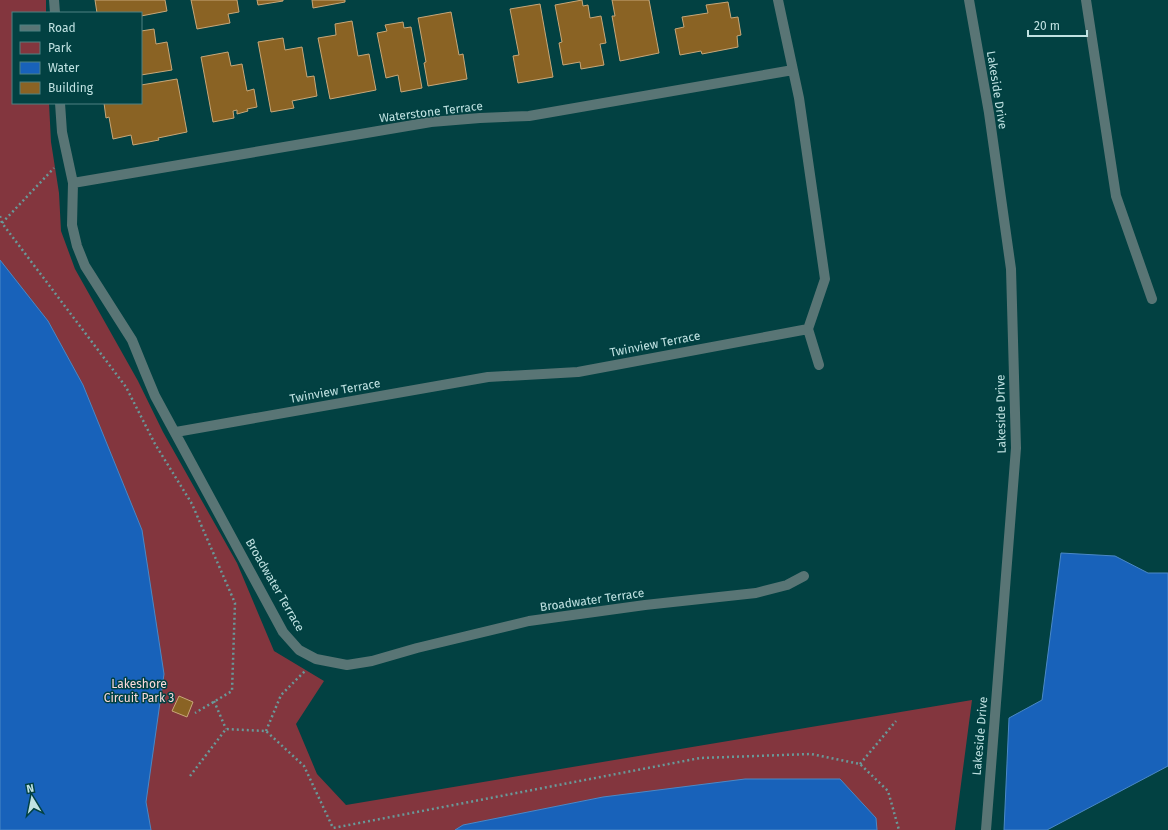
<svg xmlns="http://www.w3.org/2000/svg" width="1168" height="830" font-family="'Fira Sans',sans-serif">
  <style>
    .green { fill: #83363e }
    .water { fill: #1862ba; stroke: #4a88c6 }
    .building { fill: #8a6324; stroke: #c7a779 }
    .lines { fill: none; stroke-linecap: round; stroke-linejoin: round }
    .path { stroke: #699999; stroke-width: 2.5; stroke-dasharray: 2 3; stroke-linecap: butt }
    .minor { stroke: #597575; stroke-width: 10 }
    .labels { text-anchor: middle; stroke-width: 3; stroke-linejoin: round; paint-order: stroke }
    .street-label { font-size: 12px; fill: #c0e2e2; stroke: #024142 }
    .park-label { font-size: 12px; fill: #fbd9da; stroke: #024142 }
  </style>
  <rect width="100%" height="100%" fill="#024142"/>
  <path class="green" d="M0,0H46V13H13V103H49L51,142L59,193L61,231L75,269L138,381L163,432L237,563L274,651L324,681L296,724L317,774L346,805L972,700L955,830H0Z"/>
  <path class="water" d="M0,260L48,321L83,385L142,530L164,674L146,802L151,830H0Z
    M1061,553L1115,556L1148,573H1168V766L1047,830H1004L1009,718L1042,700Z
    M745,779H840L876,818L877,830H455L463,825L603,797Z"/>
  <path class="building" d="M95,0H165L167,11L141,16V13H97Z
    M191,0H237L239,12L228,14L230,23L197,29Z
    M257,0H283V1L258,5Z
    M312,0H345V2L313,8Z
    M582,0L583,6L588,5L590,18L601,16L606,43L600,44L604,65L581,69L580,62L563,65L559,43L562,42L555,5Z
    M612,0H649L659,53L620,61L612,16H615Z
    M728,2L731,18L738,17L741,35L737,36L738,47L702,54L701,51L680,55L675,29L684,27L682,17L708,13L706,5Z
    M540,4L553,77L518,83L513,56L519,55L510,9Z
    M451,12L459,55L463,54L467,79L428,86L424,63L426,62L418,18Z
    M352,21L358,56L369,54L376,90L330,99L318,38L336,35L335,24Z
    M403,22L404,28L411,27L422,88L401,92L398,75L386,78L377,33L387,31L385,25Z
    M154,29L156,44L167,42L172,70L141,75V31Z
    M283,38L285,50L302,47L307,77L314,76L317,96L292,101L294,108L271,112L258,42Z
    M228,52L231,66L242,64L247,91L254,89L257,107L247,109L248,111L237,114V110L233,111L234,118L213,122L201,57Z
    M177,79L187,132L158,138L159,140L133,145L131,135L113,139L109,117L106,118L104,103H141V85Z
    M179,696L193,702L187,717L172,711Z"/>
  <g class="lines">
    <path class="path" d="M0,216L2,223L126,387L155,444L192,504L235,603L232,691L195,713
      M2,223L54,168
      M214,701L226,729
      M266,731L281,695L306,670
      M860,764L896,721
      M190,776L226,729L266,731L304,766L333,828L700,758L811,754L860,764L888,791L899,830"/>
    <path class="minor" d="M54,0L55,13
      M778,0L799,98L825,279L808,329
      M969,0L989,113L1011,269L1016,448L986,830
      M1086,0L1116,196L1152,299
      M60,103L62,132L73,183L72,225L77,246L85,266L132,340L145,372L155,396L283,632L299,650L316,659L347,665L372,661L417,648L529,621L645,605L756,593L787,585L804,576
      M73,183L431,122L480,118L529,116L793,70
      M808,329L819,365
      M176,432L488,377L578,372L808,329"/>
  </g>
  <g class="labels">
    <g class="street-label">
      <text transform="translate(997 90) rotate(81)" y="4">Lakeside Drive</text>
      <text transform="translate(431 112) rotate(-7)" y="4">Waterstone Terrace</text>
      <text transform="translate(655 344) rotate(-11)" y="4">Twinview Terrace</text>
      <text transform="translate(335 391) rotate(-10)" y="4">Twinview Terrace</text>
      <text transform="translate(1001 414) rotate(-91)" y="4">Lakeside Drive</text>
      <text transform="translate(275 585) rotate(60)" y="4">Broadwater Terrace</text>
      <text transform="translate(592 600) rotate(-8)" y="4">Broadwater Terrace</text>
      <text transform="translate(980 736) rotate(-85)" y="4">Lakeside Drive</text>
    </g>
    <g class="park-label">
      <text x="139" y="688">Lakeshore<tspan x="139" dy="14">Circuit Park 3</tspan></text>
    </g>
  </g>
  <rect x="12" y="12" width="130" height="92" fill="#024142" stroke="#4e8182"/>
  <rect x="20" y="25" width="20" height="6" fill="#597575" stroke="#4e8182"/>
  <text x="48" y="32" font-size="12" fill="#c0e2e2">Road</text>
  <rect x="20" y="42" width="20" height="12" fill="#83363e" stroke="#4e8182"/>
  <text x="48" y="52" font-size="12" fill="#c0e2e2">Park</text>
  <rect x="20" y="62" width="20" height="12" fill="#1862ba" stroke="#4e8182"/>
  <text x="48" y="72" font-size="12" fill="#c0e2e2">Water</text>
  <rect x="20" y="82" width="20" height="12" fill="#8a6324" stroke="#4e8182"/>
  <text x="48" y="92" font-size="12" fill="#c0e2e2">Building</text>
  <g transform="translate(32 798) rotate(350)" stroke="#024142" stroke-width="3" paint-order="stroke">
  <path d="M0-3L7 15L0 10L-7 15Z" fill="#c0e2e2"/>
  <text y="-6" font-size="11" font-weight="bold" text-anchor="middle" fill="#c0e2e2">N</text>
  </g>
  <path d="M1028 30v6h59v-6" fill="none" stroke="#c0e2e2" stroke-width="2"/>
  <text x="1034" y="30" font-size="12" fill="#c0e2e2" stroke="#024142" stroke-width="3" paint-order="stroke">20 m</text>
</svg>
